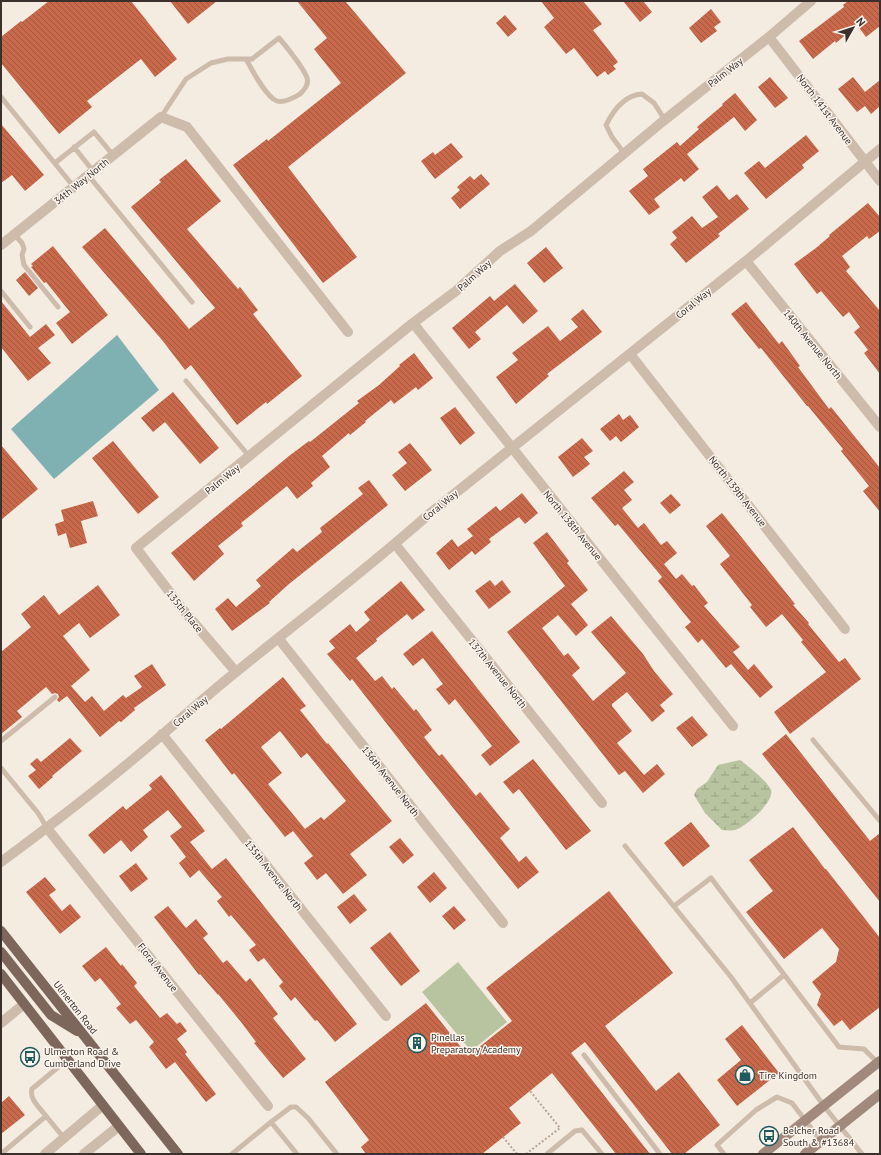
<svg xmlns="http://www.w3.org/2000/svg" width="881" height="1155" font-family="'PT Sans',sans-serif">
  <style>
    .green { fill: #b8c4a0 }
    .wetland { fill: url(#wetland-marsh) }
    .water { fill: #7fb0b2 }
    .building { fill: url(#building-back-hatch); fill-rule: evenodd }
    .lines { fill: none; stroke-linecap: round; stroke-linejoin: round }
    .path { stroke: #b9a596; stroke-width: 2; stroke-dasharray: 2 2; stroke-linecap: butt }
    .service { stroke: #cdbbac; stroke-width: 5 }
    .minor { stroke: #cdbbac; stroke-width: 10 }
    .secondary { stroke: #a18a7d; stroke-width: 10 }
    .primary { stroke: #7d675c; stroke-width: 10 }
    .labels { text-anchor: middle; stroke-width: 3; stroke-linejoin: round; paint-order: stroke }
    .street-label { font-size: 10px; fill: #3b302b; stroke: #fbf5ee }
    .poi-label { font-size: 10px; fill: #3b302b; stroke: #fbf5ee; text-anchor: start }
  </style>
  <defs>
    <pattern id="wetland-marsh" width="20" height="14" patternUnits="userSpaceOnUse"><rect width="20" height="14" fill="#b8c4a0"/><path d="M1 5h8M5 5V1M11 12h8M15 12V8" fill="none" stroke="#97a083"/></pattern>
    <pattern id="building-back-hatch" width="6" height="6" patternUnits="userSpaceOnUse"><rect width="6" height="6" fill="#c8694b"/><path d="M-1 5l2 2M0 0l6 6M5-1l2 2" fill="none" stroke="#a4573f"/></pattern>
  </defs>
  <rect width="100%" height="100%" fill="#f4ebe1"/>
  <path class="green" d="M458,962L507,1022L471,1051L422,992Z"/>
  <path class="wetland" d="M740,760C748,766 767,781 771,790C775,802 745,827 735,830C731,831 726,830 722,830L705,813L694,795L697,789L707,782L718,765Z"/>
  <path class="water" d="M117,335L159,390L54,479L11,429Z"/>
  <path class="building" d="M49,1H131L177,59L155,77L141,59L87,101L92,107L59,134L1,63V37L21,21L22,22Z
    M170,1H217L188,24Z
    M297,1H345L406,73L288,167L357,257L323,283L233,165L267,139L268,141L341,83L314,49L327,38Z
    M541,1H583L602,24L593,30L618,62L613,66L616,69L608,75L605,71L597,77L574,48L566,54L544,27L554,18Z
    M623,1H643L652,12L640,22Z
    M848,1H880V26L866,37L857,25L836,43L835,41L813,59L799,41L844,7L843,5Z
    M711,9L721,22L714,27L717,31L701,43L689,28Z
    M505,15L517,29L508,37L496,23Z
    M770,77L788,98L775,108L758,87Z
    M853,77L865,92L880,80V106L871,114L865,106L857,112L838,89Z
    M735,93L757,120L745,131L734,117L687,154L699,169L684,182L681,178L654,199L660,207L649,215L629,191L648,176L643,169L677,142L680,146L699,129L697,127L723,105L722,104Z
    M1,124L44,175L25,191L12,175L1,183Z
    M806,135L819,151L802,165L804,168L766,199L744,173L759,161L765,168Z
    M451,143L463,157L435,179L421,161L433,152L435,155Z
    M186,159L221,201L187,229L238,289L240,287L258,310L253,314L302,376L267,404L266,402L237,425L191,365L185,370L162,340L82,247L105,228L189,329L215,308L131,207L161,182L159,180Z
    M481,174L490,184L460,209L451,198L460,190L457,187L470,176L474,180Z
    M717,185L729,200L737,194L749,209L718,234L720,236L686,263L670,244L677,238L672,232L692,216L702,228L718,217L702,197Z
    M868,203L880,217V231L869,239L867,236L842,256L850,267L846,271L880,311V374L864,353L868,350L854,332L860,327L849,312L843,317L821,291L817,294L794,264L816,248L830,236L829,235Z
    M53,246L108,315L72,344L56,323L70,312L46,282L44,283L31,267L33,266L31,264Z
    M546,247L563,268L544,283L527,263Z
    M25,272L38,288L29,296L16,280Z
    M515,284L538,311L523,324L507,305L475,332L481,339L469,349L452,328L490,296L494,301Z
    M1,301L30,337L46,324L55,335L38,348L51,363L28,381L1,347Z
    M746,302L779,344L782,341L800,366L798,367L829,409L831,407L880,468V512L863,491L869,486L841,451L843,449L808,406H807L761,348L759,349L731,314Z
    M583,309L602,332L547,374L549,376L516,404L496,377L518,360L512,353L548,326L560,341L578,327L571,319Z
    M414,353L433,378L418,390L416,387L394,404L391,400L365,421L366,422L350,435L349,433L322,456L330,467L311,483L313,486L297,499L287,486L241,523L243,526L218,546L224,554L194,581L171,553L289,456L309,441L310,442L359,403L357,401L379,385L400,366L399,365Z
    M173,392L219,448L200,464L165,422L153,432L141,418Z
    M455,407L475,433L460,445L440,418Z
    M619,414L623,420L630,415L639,427L621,442L616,436L610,441L600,429Z
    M582,438L593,451L584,457L590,464L573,477L558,457Z
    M113,441L159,497L138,514L92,458Z
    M410,443L432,470L405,491L392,475L407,463L398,452Z
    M1,445L38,489L1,520Z
    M624,471L634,482L624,490L632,500L622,508L638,528L644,523L661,545L667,541L677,553L664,564L676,579L682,574L692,586L694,585L708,603L704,606L740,647L733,652L748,670L754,664L773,687L760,698L731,664L726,668L702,639L698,643L685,627L691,622L658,581L662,577L618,524L615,526L591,498Z
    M369,480L388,505L289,584L269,602L270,603L232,631L215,609L228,598L236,607L261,586L256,580L293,548L297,552L322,532L320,528L363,494L358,488Z
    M522,493L538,513L525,524L519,517L489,539L491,542L475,555L472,551L449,570L436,553L452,539L458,547L473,536L467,529L496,506L500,511Z
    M671,494L681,505L670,514L660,503Z
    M93,501L98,516L81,521L87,543L70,548L66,533L58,536L55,524L64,521L61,510Z
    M722,513L795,604L793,605L809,623L808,624L839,662L845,658L861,679L790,734L774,712L826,672L801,642L803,640L782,614L766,627L750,607L752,605L720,564L730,556L706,526Z
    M547,532L569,561L567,563L588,590L571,604L588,625L576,636L558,615L542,628L564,656L568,653L580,668L572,675L593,701L626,673L591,632L611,616L643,654L654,671L673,694L660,705L665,711L652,722L627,692L612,704V706L632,731L617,743L644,775L657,764L665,774L643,793L625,771L619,775L507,632L565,586L533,543Z
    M490,580L495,586L502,580L511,592L489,609L475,591Z
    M401,581L425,610L412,620L407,614L376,639L377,641L356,658L375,681L382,676L392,689L394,687L414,711L416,709L432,730L424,737L439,756L442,754L476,796L480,792L510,829L500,838L519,862L526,856L539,872L518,889L418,764L352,679L350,681L327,654L335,648L329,641L350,624L356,632L370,620L364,612Z
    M98,585L120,615L90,638L79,623L63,636L90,670L71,686L85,702L92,696L104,711L123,695L126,698L142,687L134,676L152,664L166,685L134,708L135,710L121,722L119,721L100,737L67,696L59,702L57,700L59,697L58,694L55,693L52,694L46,687L17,711L22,717L1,734V652L31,627L21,614L44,595L59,615Z
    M432,631L520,742L490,766L481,755L492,746L455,699L449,705L436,689L443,684L423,658L413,666L403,654Z
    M283,677L306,706L300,710L327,744L328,743L392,821L350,854L367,875L343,894L326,873L317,880L304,863L313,856L293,831L285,837L234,773L232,775L205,740L220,728L221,729ZM280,731L301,758L307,753L346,801L324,820L321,817L305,829L268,784L282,773L261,747Z
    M692,716L708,735L692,747L676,728Z
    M786,734L870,841L880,833V902L762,754Z
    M70,738L82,751L52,776L53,777L39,789L28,776L36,770L30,764L37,758L41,762Z
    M533,759L591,831L566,850L519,789L513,794L503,782Z
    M161,775L205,831L190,842L212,869L226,858L357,1024L335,1042L317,1020L315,1021L295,997L291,1001L279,986L283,982L264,958L258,962L249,950L256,945L231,915L229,917L217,901L222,897L199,870L190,878L179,863L186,857L170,836L182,827L168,810L143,830L148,837L131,852L121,840L104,854L88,835L123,806L126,810L152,789L149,785Z
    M691,822L710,846L683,867L664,843Z
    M793,827L825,869H826L880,938V1007L850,1030L842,1020L834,1026L817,1005L821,994L812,982L836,962L839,949L822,928L784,959L746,912L773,891L749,860Z
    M400,838L414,855L403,864L389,847Z
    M136,863L148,879L131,892L119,876Z
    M434,872L447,888L430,903L417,887Z
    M45,877L56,890L49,895L62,911L70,904L81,917L60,934L26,892Z
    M609,891L673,973L605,1026L656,1091L679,1072L720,1125L684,1154H672L585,1042L571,1053L650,1154H616L552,1073L509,1108L521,1123L482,1154H366L361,1147L369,1140L325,1082L426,1003L468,1056L512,1021L486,988Z
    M354,894L367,910L350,924L337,907Z
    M168,906L186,928L196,919L208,934L203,938L223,963L227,960L246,982L250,978L278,1014L273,1018L306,1059L283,1078L254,1043L256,1042L241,1022L218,994V995L200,974L199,975L154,917Z
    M454,906L466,920L454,930L442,916Z
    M390,932L420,971L401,986L370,948Z
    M106,947L121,966L122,964L137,983L134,986L160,1018L167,1013L177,1024L180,1022L187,1031L177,1039L187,1052L185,1054L216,1094L206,1102L175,1062L166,1069L149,1047L154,1042L136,1020L130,1024L116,1008L121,1004L100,978L95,982L82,966Z
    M742,1025L779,1073L737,1106L717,1080L741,1060L725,1039Z
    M9,1096L25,1115L1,1134V1103Z"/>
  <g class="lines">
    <path class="path" d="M503,1137L517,1154
      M526,1154L560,1128L530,1091"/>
    <path class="service" d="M1,97L74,187
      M161,117L186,79L211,63L228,59H252L279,38C286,46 305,70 307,78C309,85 304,90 300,94C294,98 283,103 277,101C266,97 252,70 246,59
      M74,147L93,171
      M624,153L612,137L606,125C613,111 625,95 642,94L654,103L665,120
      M55,163L94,132L113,155
      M88,175L192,302
      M14,234L22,243L24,249L22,255L24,265L58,307
      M1,291L30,327
      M186,381L249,456
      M813,740L880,821
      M1,741L55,697
      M1,768L38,813L47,828
      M625,846L731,977L824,1106L862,1154
      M674,906L711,878L839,1047L864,1049L878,1063
      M750,1003L784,975
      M584,1055L660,1154
      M46,1116C40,1108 29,1099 32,1089L68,1059
      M271,1122L291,1107H296L308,1118L337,1154
      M1,1154L46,1116L64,1138
      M232,1154L271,1122L297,1154
      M547,1154L575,1131L582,1130L602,1154
      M724,1154L717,1145L756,1110L777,1097L792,1103L821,1141"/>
    <path class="minor" d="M769,37L880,181
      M1,245L161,117L187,127L348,332
      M746,261L880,427
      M413,323L733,726
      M630,354L845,629
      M395,544L602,803
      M279,639L503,923
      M236,672L184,611L136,548L413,323L456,291L500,251L531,231L662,122L769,37L811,1
      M162,734L386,1016
      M47,828L268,1106
      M1,862C47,828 93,793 137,756C170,729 202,699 236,672C300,620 366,570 428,515L746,261L880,149
      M1,1023L24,1004
      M45,1154L103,1105
      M84,1154L119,1126"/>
    <path class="secondary" d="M763,1154L880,1061
      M805,1154L880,1094"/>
    <path class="primary" d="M1,931L178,1154
      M1,952L51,1015L77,1031
      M1,974L141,1154"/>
  </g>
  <defs>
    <symbol id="building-ring" viewBox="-11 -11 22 22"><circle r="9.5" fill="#fbf5ee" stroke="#1f5a5e" stroke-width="1.5"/><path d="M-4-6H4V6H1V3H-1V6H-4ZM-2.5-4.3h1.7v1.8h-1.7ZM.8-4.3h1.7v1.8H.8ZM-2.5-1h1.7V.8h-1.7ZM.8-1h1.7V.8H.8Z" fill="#1f5a5e"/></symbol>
    <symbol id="bus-ring" viewBox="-11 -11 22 22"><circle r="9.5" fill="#fbf5ee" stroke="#1f5a5e" stroke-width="1.5"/><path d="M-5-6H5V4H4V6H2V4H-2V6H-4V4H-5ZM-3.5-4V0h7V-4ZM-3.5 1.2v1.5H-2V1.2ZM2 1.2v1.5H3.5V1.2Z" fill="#1f5a5e"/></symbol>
    <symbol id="shop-ring" viewBox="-11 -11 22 22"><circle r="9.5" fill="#fbf5ee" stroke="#1f5a5e" stroke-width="1.5"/><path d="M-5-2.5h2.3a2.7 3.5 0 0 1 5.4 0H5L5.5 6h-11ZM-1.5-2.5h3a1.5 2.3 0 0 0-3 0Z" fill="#1f5a5e"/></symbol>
  </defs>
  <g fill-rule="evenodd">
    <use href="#building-ring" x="406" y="1032" width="22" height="22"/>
    <use href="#bus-ring" x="19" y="1046" width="22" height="22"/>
    <use href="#shop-ring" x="734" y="1064" width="22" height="22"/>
    <use href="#bus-ring" x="758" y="1125" width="22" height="22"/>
  </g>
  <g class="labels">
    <g class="street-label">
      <text transform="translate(725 72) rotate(-38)" y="4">Palm Way</text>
      <text transform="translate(825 109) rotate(53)" y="4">North 141st Avenue</text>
      <text transform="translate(81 181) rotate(-39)" y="4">34th Way North</text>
      <text transform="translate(474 275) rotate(-42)" y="4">Palm Way</text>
      <text transform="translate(693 303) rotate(-39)" y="4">Coral Way</text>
      <text transform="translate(813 344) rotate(51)" y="4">140th Avenue North</text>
      <text transform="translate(222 479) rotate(-39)" y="4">Palm Way</text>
      <text transform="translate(738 491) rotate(52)" y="4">North 139th Avenue</text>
      <text transform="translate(440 505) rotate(-39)" y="4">Coral Way</text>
      <text transform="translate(573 525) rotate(51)" y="4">North 138th Avenue</text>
      <text transform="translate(185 611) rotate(51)" y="4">135th Place</text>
      <text transform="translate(498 673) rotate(51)" y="4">137th Avenue North</text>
      <text transform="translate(190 711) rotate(-40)" y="4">Coral Way</text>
      <text transform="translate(391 781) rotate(52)" y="4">136th Avenue North</text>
      <text transform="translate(274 875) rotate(52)" y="4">135th Avenue North</text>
      <text transform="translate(158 967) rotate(52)" y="4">Floral Avenue</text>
      <text transform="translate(76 1007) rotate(52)" y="4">Ulmerton Road</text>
    </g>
    <g class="poi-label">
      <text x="431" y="1041">Pinellas<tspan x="431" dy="12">Preparatory Academy</tspan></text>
      <text x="44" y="1055">Ulmerton Road &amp;<tspan x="44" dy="12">Cumberland Drive</tspan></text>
      <text x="759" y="1079">Tire Kingdom</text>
      <text x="783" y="1134">Belcher Road<tspan x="783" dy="12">South &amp; #13684</tspan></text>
    </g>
  </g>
  <rect width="881" height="1155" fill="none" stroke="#3b302b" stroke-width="4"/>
  <g transform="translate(853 28) rotate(51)" stroke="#fbf5ee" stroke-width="3" paint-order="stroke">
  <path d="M0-3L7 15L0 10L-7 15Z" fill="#3b302b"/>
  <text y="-6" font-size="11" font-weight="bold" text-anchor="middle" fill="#3b302b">N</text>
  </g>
</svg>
